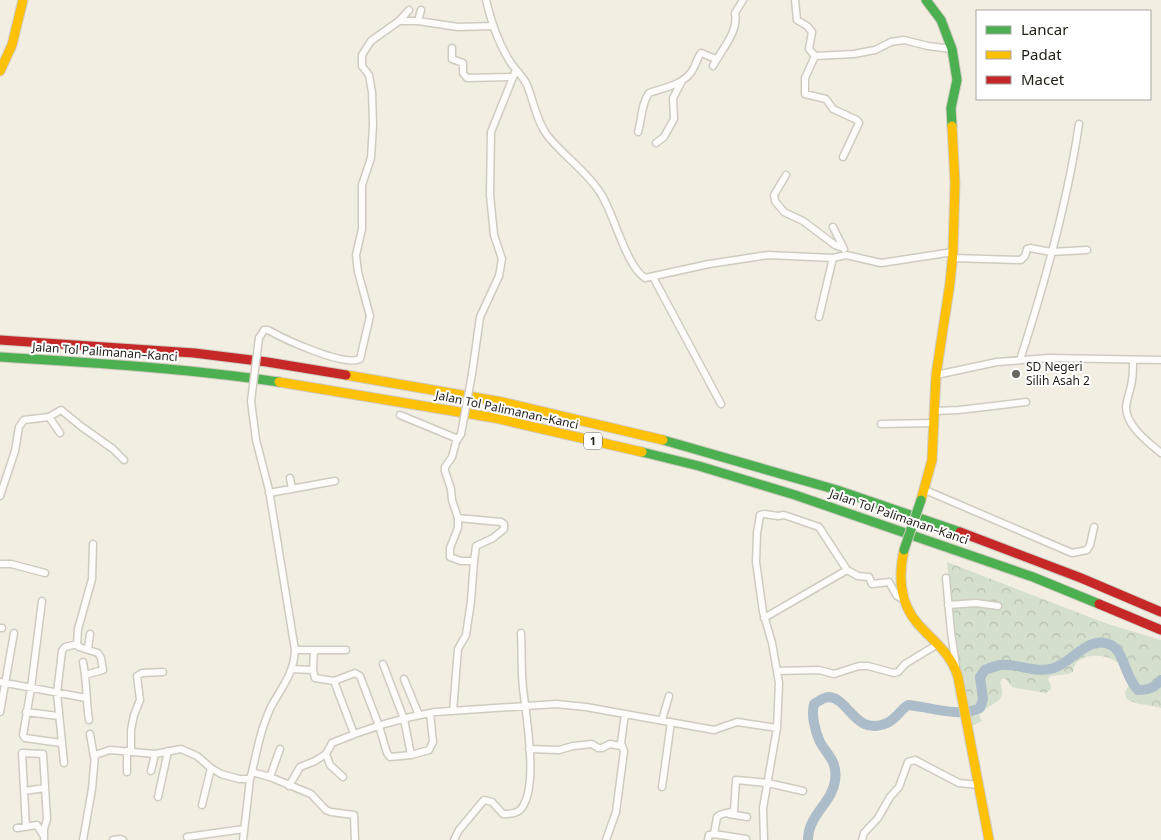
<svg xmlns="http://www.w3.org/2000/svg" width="1161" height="840" font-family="'Noto Sans',sans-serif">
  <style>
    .forest { fill: url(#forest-crowns) }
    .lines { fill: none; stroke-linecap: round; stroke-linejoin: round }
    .river { stroke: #acbcc8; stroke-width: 10 }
    .street-casing { stroke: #cfcbc1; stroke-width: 9 }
    .fast-casing { stroke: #cfcbc1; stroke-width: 11 }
    .slow-casing { stroke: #cfcbc1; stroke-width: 11 }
    .jam-casing { stroke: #cfcbc1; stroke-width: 11 }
    .street { stroke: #fdfcfa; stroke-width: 6 }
    .fast { stroke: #4caf50; stroke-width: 9 }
    .slow { stroke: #ffc107; stroke-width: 9 }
    .jam { stroke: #c62828; stroke-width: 9 }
    .street-bridge-casing { stroke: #cfcbc1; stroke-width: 9; stroke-linecap: butt }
    .fast-bridge-casing { stroke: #cfcbc1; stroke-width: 11; stroke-linecap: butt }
    .street-bridge { stroke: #fdfcfa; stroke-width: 6 }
    .fast-bridge { stroke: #4caf50; stroke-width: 9 }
    .poi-dot { fill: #6a665c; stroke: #fff; stroke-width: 2 }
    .labels { text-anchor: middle; stroke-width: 4; stroke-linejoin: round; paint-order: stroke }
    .shield { fill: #fff; stroke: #63615b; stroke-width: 1 }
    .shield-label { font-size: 11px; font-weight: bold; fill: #201d15 }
    .street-label { font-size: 12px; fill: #201d15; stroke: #fff }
    .poi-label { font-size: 12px; fill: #201d15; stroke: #fff; text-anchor: start }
  </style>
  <defs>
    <pattern id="forest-crowns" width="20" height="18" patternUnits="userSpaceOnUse" patternTransform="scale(1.25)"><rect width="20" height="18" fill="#d5dfce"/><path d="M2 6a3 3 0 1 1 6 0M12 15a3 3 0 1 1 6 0" fill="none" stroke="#b7bfb0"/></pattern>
  </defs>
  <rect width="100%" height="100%" fill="#f2eee1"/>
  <path class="forest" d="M947,562L1105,623L1161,640V677L1154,685L1139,688C1126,676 1127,650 1112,643C1091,632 1073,656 1055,665C1039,672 1019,663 1002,663C996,663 990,666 984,667C972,685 983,690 978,706L969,708L956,656Z
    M1100,645C1113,648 1117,653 1121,665C1116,662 1112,658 1106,657C1094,654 1074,656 1073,672L1068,674L1050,676L1048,680L1051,685V689L1046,693L1016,688L1012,687L1005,678L1002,679L1000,682C1005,697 1001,700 988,707C985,709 983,712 979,715L982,721L970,727V715L982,710L985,699L983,678L987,672C992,670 997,668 1002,668C1019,667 1035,675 1053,671C1070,667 1082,648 1100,645Z
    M1161,684V708C1149,704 1136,706 1126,698L1125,692L1129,685C1140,695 1151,696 1161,684Z"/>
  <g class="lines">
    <path class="river" d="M808,840C808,815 832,803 835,781C838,761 827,755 820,742C815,731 811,715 814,704C819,701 824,697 829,697C849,698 855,737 887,723C896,719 901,709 908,705C932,707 956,718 980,708L983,699L980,677L985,670C990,668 995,666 1000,665C1018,663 1036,674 1054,668C1073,662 1089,634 1111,645C1124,651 1125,678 1138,690C1149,690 1154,688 1161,680"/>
    <defs>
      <path id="street" d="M486,0C491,21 498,42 509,60C514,69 523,76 527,85C534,102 536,120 547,135C563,156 587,171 601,194C614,214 626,266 645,278L709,264L768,255L833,258L846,255L881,263L953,252
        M795,0L797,20L807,26L812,32L809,49L815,56L854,54L875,50L891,42L904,40L928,46L952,49
        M399,21L409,10
        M418,21L421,10
        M452,48V59L463,63V73L467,78L513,77
        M815,56L805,78V94L826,99L833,109L857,120L859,123L843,157
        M713,66C721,50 739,32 735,13L743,0
        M638,132C642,119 641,104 649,93C663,88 683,85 692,71C696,65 697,58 701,53L716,59
        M656,143L664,137L674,119L673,98L682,81
        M786,175L774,195L775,201L784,212L803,221L835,245L843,248
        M833,227L844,249
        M952,258L1021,260L1025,256L1027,249L1030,248L1051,252L1087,250
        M653,277L721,404
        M819,317L833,258
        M259,338L264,330H268C284,339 344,367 360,359L370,316L358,272L356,255L362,229V185L371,158L373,125L372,92L369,75L362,66V55L371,41L399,21H418L458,27L493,26
        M1020,360C1045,283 1067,204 1079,124
        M1133,361C1133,367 1133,374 1132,380C1131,389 1127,398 1126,407C1126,426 1148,442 1161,453
        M472,374L480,317L499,276L502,259L494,235L490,195L491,132L516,70
        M936,375L997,362L1049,358L1161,360
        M251,401L256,440L269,490L295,650C294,674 281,688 271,707C261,728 257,750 252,772
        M935,411L959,410L1026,402
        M400,415L458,439
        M49,417L60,433
        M881,424L934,423
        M290,478L292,489
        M925,490L1072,553L1087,550L1090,545L1094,527
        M269,493L335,481
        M0,496L15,451L19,427L24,420L49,417L61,410L82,427L113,449L124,460
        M458,518L501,522L504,524V529L493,538L476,546L474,561H461L450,557V548L458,528V518L452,500L451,489L445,471V467L452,457L456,442L461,434
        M0,564H11L45,573
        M946,578L951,632L956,666
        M42,601L31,688L23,735L25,738L61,743
        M948,605L976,603L998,606
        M764,618L847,570
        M0,628H2
        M88,649L90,634
        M295,650H346
        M314,650L313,670L315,678L334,681L355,673L360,676L379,726L387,753L390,757L411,755L429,750L433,742L430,713
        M83,662C87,682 86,701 89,720
        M383,664L404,719L411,755
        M292,669L313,670
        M777,671L819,670L834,674L859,666H868L894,673L898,672L905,664L938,644
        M85,675L103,670L101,658L98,653L79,647L77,644L78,629L92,579L93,544
        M404,679L419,715
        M334,681L354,734
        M0,682L86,698
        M453,711L458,649L466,635L471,601L474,561
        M0,712L14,633
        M26,712L58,716
        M662,720L669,696
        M90,734L94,757
        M529,749L559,750L573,746L592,744L598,748H602L610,744L621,746
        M131,751V730L134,715L140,700L137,676L142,673L163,672
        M326,754L330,765L343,777
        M64,763L57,693L62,651L65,647L77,644
        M151,771L155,754
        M127,772V751
        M270,777L280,749
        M289,786L300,767L315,761L326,754L332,743C365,729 400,718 435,712L556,704L586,707L714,730L737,722L777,728
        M662,787L671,722
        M24,791L45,788
        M158,797L168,751
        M202,805L211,768
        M729,814L747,817
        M26,827L22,753L43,754L47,819L44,829V840
        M17,828L37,825L43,835
        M714,834L746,839
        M187,837L244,829
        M83,840L92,789L95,755L110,750L155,754L181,749L197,756L211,768L221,774L239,779H250L252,772L270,777L311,794L326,810L331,812L354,815L355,840
        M113,840L120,839L123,840
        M243,840L250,779
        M454,840L459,830L484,800L492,802L503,814C510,814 519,814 523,806C538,782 526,716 523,688C521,670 522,651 521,633
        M606,840L616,812L624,751L621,743L625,714
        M708,840L709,835L714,834L717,817C722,812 728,814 734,811L736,780L768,783L803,791
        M764,840L763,808L777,728L779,683L772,643L763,612L756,562L757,533L760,515L764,514L778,516L784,515L819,527L847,570L858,576L869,577L872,584L889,582L897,596L904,600
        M862,840L864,833L878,818L890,797L899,787L908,762L915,760L959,783L979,785"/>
      <path id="fast" d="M926,0L941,20L952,49L957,80L951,108L952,126
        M0,357C93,363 186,368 279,382
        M663,440L837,490L960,532
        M642,452L699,466L795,495L1033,577L1099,604"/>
      <path id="slow" d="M0,71L12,45L23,0
        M346,375L502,402L663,440
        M279,382L495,418L642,452
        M921,500L932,460L936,375L950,283L953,252L955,183L952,126
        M904,550C898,576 900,604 918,624C934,642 951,653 958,677L989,840"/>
      <path id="jam" d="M0,340L194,353L267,362L346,375
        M960,532L1081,578L1161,612
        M1099,604L1161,630"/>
    </defs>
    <use href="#street" class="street-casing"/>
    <use href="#fast" class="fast-casing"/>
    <use href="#slow" class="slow-casing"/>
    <use href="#jam" class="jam-casing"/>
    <use href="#street" class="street"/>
    <use href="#fast" class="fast"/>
    <use href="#slow" class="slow"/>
    <use href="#jam" class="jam"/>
    <defs>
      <path id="street-bridge" d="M251,401L259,338
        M461,434L472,374"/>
      <path id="fast-bridge" d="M904,550L921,500"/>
    </defs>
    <use href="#street-bridge" class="street-bridge-casing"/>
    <use href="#fast-bridge" class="fast-bridge-casing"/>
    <use href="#street-bridge" class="street-bridge"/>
    <use href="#fast-bridge" class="fast-bridge"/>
  </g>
  <circle class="poi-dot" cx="1016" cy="374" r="5"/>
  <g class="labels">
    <rect class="shield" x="584" y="432.5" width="18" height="17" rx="4"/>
    <g class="shield-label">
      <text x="593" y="445">1</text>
    </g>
    <g class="street-label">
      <text transform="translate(105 352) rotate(4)" y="4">Jalan Tol Palimanan–Kanci</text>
      <text transform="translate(507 410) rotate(12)" y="4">Jalan Tol Palimanan–Kanci</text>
      <text transform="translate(899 517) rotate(19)" y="4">Jalan Tol Palimanan–Kanci</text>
    </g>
    <g class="poi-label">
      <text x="1026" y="371">SD Negeri<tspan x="1026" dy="14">Silih Asah 2</tspan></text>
    </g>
  </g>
  <rect x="976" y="10" width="175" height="90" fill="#ffffff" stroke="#a6a5a1"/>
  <rect x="986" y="26" width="25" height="8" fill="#4caf50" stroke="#a6a5a1"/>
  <text x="1021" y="35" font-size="15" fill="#201d15">Lancar</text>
  <rect x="986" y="51" width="25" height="8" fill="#ffc107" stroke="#a6a5a1"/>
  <text x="1021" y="60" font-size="15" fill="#201d15">Padat</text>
  <rect x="986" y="76" width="25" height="8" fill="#c62828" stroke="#a6a5a1"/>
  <text x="1021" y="85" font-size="15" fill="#201d15">Macet</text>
</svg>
